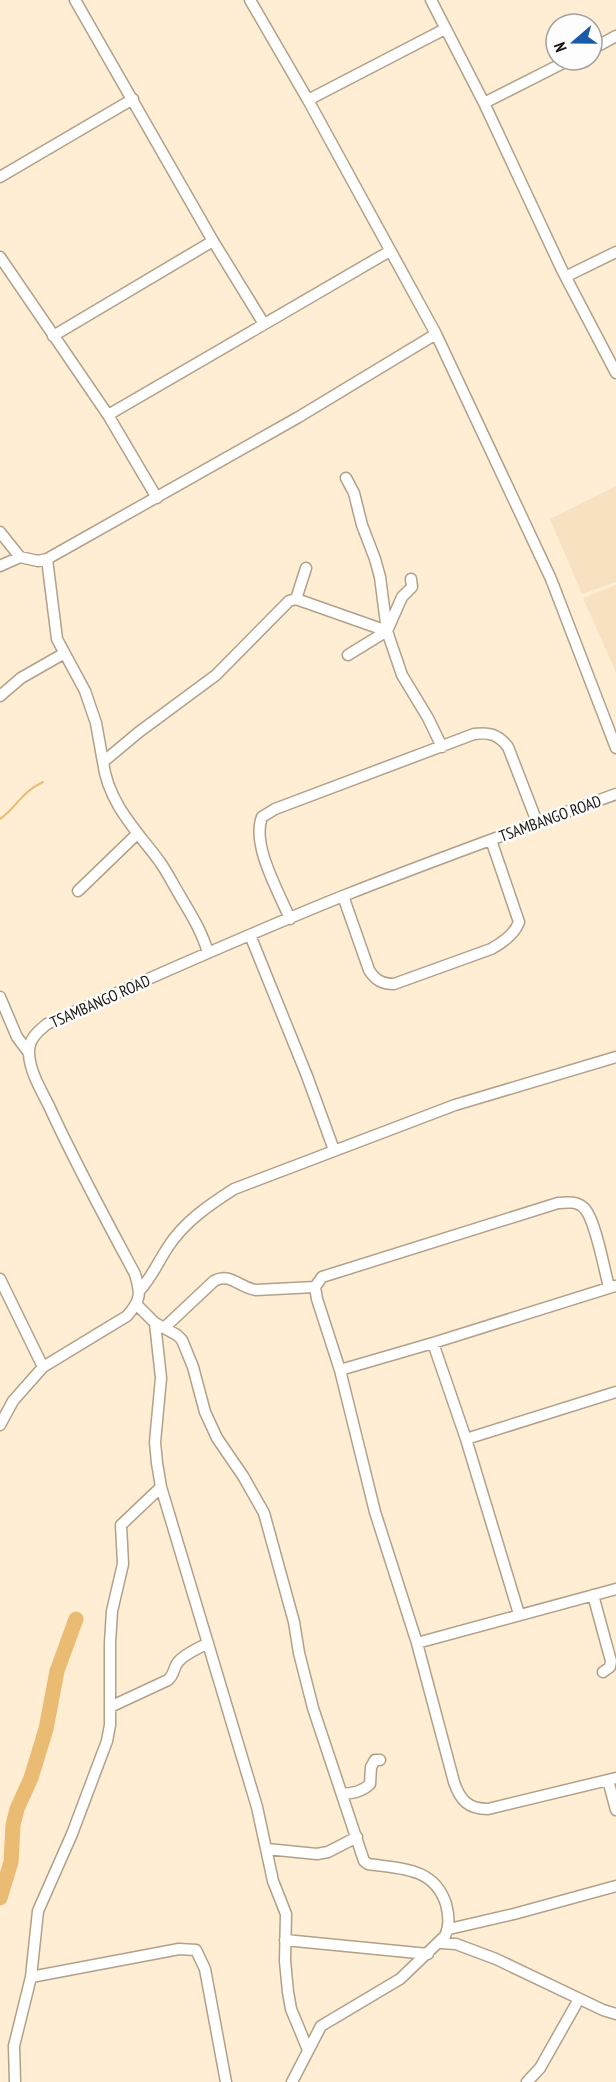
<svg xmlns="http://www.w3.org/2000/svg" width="616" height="2082" font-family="'PT Sans Narrow',sans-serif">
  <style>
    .built { fill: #f7e1c1 }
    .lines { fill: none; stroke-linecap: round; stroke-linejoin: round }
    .stream { stroke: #eabb73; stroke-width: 2 }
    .river { stroke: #eabb73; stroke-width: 15 }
    .minor-casing { stroke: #b1a189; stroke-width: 13 }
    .minor { stroke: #fff; stroke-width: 10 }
    .labels { text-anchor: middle; stroke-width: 5; stroke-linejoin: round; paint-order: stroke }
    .street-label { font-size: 16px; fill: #1b150c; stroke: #fdfdfd }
  </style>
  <rect width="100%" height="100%" fill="#ffedd4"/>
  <path class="built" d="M616,486V582L582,594L550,519Z
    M616,585V672L583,598Z"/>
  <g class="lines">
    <path class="stream" d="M0,819C18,806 20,793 43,782"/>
    <path class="river" d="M0,1898L11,1862L13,1825L17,1809L31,1778L46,1729L57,1671L76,1619"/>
    <defs>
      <path id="minor" d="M75,0L213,241L264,324
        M250,0L308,100L436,334L551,579L616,748
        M431,0L484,103L562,270L616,373
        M592,49L616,36
        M308,100L445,29
        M484,103L569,60
        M0,177L133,99
        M0,257L108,415L157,498
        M567,276L616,252
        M53,336L213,241
        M108,415L390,251
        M346,478L354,493L362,525L375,559L380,577L387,631L402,675L428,718L442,747
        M0,532L20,557L38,561L47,559L297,418L436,334
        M47,559L57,639L85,691L96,723L103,762
        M0,566L20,557
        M296,599L306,568
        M348,655L387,631L402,597L412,587L411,579
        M0,696L21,678L63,654
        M78,891L137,834
        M343,896L369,970C375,980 382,984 394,984L491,949C502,943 515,934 519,922L491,840
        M290,919C279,892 251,845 262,817L275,809L474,734C489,732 498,734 508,747L537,822
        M250,935L307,1076L334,1150
        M208,953C202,931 190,913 179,894C173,884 167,872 160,862C137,831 108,803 103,762L139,732L216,675L289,601L296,599L387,631
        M0,997L17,1037L29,1053
        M0,1279L43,1367
        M609,1287C604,1269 596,1222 585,1209C578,1201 568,1202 558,1203L322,1277L315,1287L317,1299L340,1370L375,1512L417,1643L454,1782C460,1800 468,1809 488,1809L616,1778
        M140,1290C152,1277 158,1262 168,1247C184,1222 209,1205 234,1189L455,1105L616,1057
        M137,1305L155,1323L177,1335L182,1340L193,1367L205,1412L217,1438L243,1476L264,1513L294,1622L299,1653L313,1708L364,1861L368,1864C401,1869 434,1867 446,1904C449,1915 450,1926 445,1936L400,1979L321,2026L292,2082
        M155,1323L161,1378L155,1442L157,1463L161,1487L257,1807L273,1881L286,1914L285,1961L288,1992L291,2009L308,2050
        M164,1328L214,1281C230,1272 240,1288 256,1290L315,1287
        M433,1343L466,1439L519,1614
        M340,1370L433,1343L615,1286
        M0,1425L13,1401L43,1367L127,1316C141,1300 141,1294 135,1274C105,1218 75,1163 49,1106C41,1090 30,1072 29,1054C28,1040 37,1032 47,1024C145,980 244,936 343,896C434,860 525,827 616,794
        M466,1439L616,1392
        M593,1595L611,1661L610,1667L603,1672
        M417,1643L616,1589
        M110,1707L168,1680C175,1674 173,1668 178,1662C184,1654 199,1648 208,1643
        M608,1780L616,1810
        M342,1794C353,1793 362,1792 370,1784L371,1767L375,1760H380
        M267,1849L317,1854L328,1852L357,1837
        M449,1929L514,1914L616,1886
        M285,1940L428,1954
        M441,1943L456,1944L496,1959L603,2010L616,2014
        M31,1977L179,1949L196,1950L205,1969L226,2082
        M15,2082L14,2046L31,1977L38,1911L72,1834L107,1741L110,1725V1643L112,1611L123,1564L121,1525L161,1487
        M527,2082L540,2068L579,1999"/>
    </defs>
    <use href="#minor" class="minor-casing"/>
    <use href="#minor" class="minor"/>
  </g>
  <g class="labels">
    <g class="street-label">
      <text transform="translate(550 818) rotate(-20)" y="6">TSAMBANGO ROAD</text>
      <text transform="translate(100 1001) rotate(-24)" y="6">TSAMBANGO ROAD</text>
    </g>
  </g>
  <g transform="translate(574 42) rotate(250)"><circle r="28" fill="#fdfdfd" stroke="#a3a09d" stroke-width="1.5"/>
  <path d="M0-4.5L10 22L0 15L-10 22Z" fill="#1a5aaa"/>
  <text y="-9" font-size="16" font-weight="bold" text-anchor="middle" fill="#1b150c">N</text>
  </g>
</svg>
